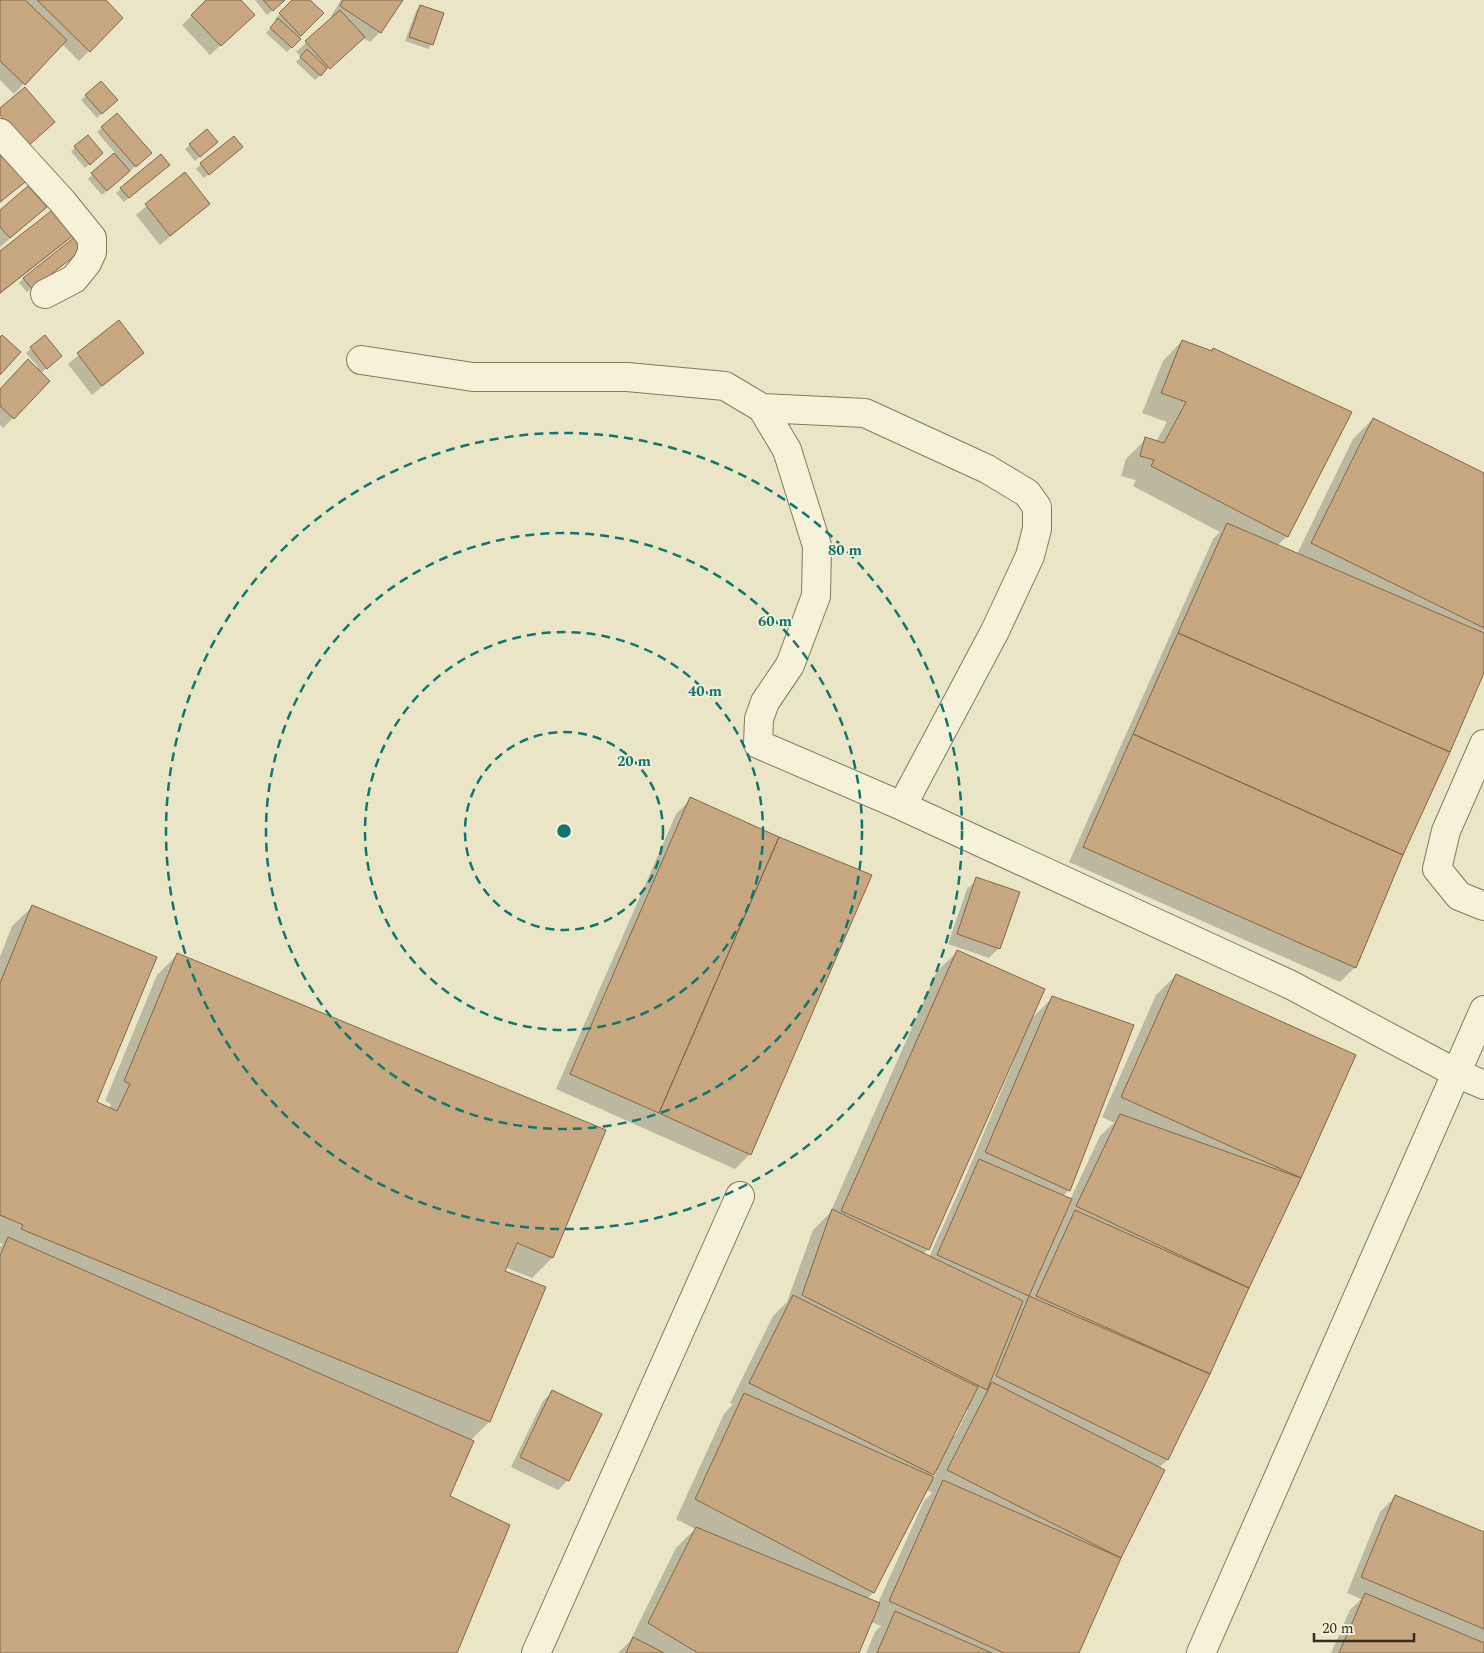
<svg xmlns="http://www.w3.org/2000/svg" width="1484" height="1653" font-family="Spectral,serif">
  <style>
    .shadow { fill: #0003; fill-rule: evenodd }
    .building { fill: #c6a780; stroke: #826645 }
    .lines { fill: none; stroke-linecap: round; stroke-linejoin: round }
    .minor-casing { stroke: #85785e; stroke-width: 30 }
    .minor { stroke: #f6f2d9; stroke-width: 28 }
    .ring { fill: none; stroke: #0f766e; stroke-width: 2.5; stroke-dasharray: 9 6 }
    .centre { fill: #0f766e; stroke: #f3efd6; stroke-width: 2.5 }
    .ring-label { font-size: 15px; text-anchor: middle; font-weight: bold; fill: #0f766e; stroke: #f3efd6; stroke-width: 4; stroke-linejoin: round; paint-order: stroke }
  </style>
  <rect width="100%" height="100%" fill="#ebe5c7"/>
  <path class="shadow" d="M0,0H104L122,18L79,61L62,44L14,94L0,80Z
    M208,0H239L243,24L210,55L182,25Z
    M255,0H284L267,15Z
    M294,0H309L322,13L287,52L266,33L277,21L275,19Z
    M341,0H401L380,32L370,42L363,38L315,80L296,62L301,57L296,52L333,18L331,16Z
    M420,6L432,44L428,49L405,41L416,11Z
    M86,96L111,105L97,118L81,100Z
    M102,128L145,158L102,195L88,179L115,153L97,132Z
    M190,145L212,146L195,161L185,149Z
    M75,147L102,153L85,168L71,152Z
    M237,152L204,178L196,169L201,164Z
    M0,157L27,179L0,203Z
    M163,169L124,202L116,193L121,189Z
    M185,174L209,204L160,245L136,215Z
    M0,212L35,217L0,247Z
    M79,230L69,240L0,294V252Z
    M78,253L27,292L19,283L24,278Z
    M119,322L142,353L92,395L68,364Z
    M44,337L55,361L41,373L49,381L3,428L0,425V390L38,367L26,353Z
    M1182,341L1287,536L1277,546L1297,554L1353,439L1373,419L1484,474V669L1402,855L1355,967L1340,982L1069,862L1213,539L1220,532L1133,486L1136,480L1121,476L1126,459L1146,439L1156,442L1167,422L1142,413L1163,361Z
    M691,799L870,876L750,1154L735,1169L556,1089L676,814Z
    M977,879L999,948L989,958L948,944L967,889Z
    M32,907L95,1103L109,1109L111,1104L105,1101L157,975L177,955L604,1131L552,1258L532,1278L505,1267L503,1271L544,1288L489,1422L470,1441L449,1497L456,1653H0V1247L3,1244L0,1243V957L12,926Z
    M957,952L1029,1021L1052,998L1069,1190L1062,1197L1070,1200L1100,1136L1114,1123L1102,1117L1156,995L1176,975L1300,1178L1167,1460L1159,1468L1164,1470L1119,1558L1077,1653H866L875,1632L881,1626L871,1622L857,1653H618L630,1641L676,1548L695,1529L676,1519L724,1414L733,1404L730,1403L773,1316L787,1302L813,1230L830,1213L937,971ZM1012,1060L1014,1061L967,1173L929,1257L923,1254L928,1249ZM966,1409L968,1410L955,1436L953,1435ZM937,1470L934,1479L931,1477ZM926,1489L932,1493L924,1501L878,1603L867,1599L873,1593Z
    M553,1391L568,1480L558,1490L511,1467L543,1401Z
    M1395,1497L1484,1534V1653H1331L1350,1610L1361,1599L1347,1593L1380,1512Z"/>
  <path class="building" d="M0,0H25L67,40L25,85L0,61Z
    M37,0H106L123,18L90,52Z
    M206,0H241L255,15L221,46L191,15Z
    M263,0H285L273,11Z
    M292,0H310L324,13L301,36L279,13Z
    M343,0H403L381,33L340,6Z
    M420,5L444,13L433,45L409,37Z
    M340,10L365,37L330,69L305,41Z
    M278,18L301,39L292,48L270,28Z
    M307,49L327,68L321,76L300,57Z
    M101,81L118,100L102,114L85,95Z
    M25,87L55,122L27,147L0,115V108Z
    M117,113L152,153L136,167L101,127Z
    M207,129L218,142L200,157L189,144Z
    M88,135L103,153L90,165L74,146Z
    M234,136L243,147L209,175L200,163Z
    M7,150L29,179L0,202V156Z
    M114,153L130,171L107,191L91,173Z
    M161,154L170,165L129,198L120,188Z
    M185,172L210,204L170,236L145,204Z
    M28,186L47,207L10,238L0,227V210Z
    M60,204L80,230L0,293V251Z
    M76,236L85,248L32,289L23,278Z
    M119,320L144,353L102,386L77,353Z
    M2,335L21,352L0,375V337Z
    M45,335L62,356L47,369L30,347Z
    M1182,340L1212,351L1213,348L1352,412L1288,537L1151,466L1154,460L1140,456L1145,437L1164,443L1186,402L1161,393Z
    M28,359L50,381L14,419L0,406V389Z
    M1373,418L1484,473V628L1311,543Z
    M1227,523L1484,633V673L1450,752L1178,633Z
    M1178,633L1450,752L1403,855L1133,734Z
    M1133,734L1403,855L1356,968L1083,847Z
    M690,797L779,837L659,1113L570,1074Z
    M779,837L872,875L751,1155L659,1113Z
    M976,877L1020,892L1000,949L957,934Z
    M32,905L157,957L97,1102L117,1111L130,1084L124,1081L177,953L606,1130L553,1258L517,1243L505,1271L546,1287L490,1422L21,1229L23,1225L0,1215V983Z
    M957,950L1045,989L929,1250L841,1211Z
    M1176,974L1356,1055L1301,1178L1121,1097Z
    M1052,996L1134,1025L1070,1191L985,1152Z
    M1120,1114L1301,1178L1249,1288L1076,1206Z
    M979,1159L1072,1199L1029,1296L937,1255Z
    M832,1209L1023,1301L987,1390L802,1295Z
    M1075,1210L1249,1288L1210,1374L1036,1296Z
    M8,1237L474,1441L450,1496L510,1525L457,1653H0V1256Z
    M793,1295L978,1387L934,1475L749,1383Z
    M1029,1296L1210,1374L1168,1460L996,1376Z
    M992,1382L1165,1470L1121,1558L947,1470Z
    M552,1390L602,1414L569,1481L520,1457Z
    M744,1393L934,1477L874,1593L695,1499Z
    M943,1480L1121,1558L1079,1653H1004L889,1601Z
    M1395,1495L1484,1532V1629L1361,1577Z
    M696,1527L880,1603L859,1653H698L648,1623Z
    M1365,1593L1484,1643V1653H1339Z
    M895,1611L992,1653H877Z
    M633,1637L664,1653H626Z"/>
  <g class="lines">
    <defs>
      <path id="minor" d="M0,133L62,201L92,238V252L87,263L74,279L45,294
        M361,360L473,377H627L725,386L762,408L787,450L817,546L816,596L790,665L765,702L759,719L758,744L902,806
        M762,408L865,413L987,469L1027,493L1037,507V529L1030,556L995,631L902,806L1291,985L1456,1073L1484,1085
        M1484,744L1446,831L1437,869L1459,896L1484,906
        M536,1653L740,1196
        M1201,1653L1484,1010"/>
    </defs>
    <use href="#minor" class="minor-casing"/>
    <use href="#minor" class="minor"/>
  </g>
  <g class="ring">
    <circle cx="564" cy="831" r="99"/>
    <circle cx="564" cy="831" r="199"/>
    <circle cx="564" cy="831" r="298"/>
    <circle cx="564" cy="831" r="398"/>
  </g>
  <circle cx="564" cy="831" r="8" class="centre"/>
  <g class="ring-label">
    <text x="845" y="555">80 m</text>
    <text x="775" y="626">60 m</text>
    <text x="705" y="696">40 m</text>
    <text x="634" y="766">20 m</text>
  </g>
  <path d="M1314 1633v8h100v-8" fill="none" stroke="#372e20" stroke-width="2.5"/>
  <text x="1322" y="1633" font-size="15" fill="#372e20" stroke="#f3efd6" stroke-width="4" paint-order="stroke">20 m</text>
</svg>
